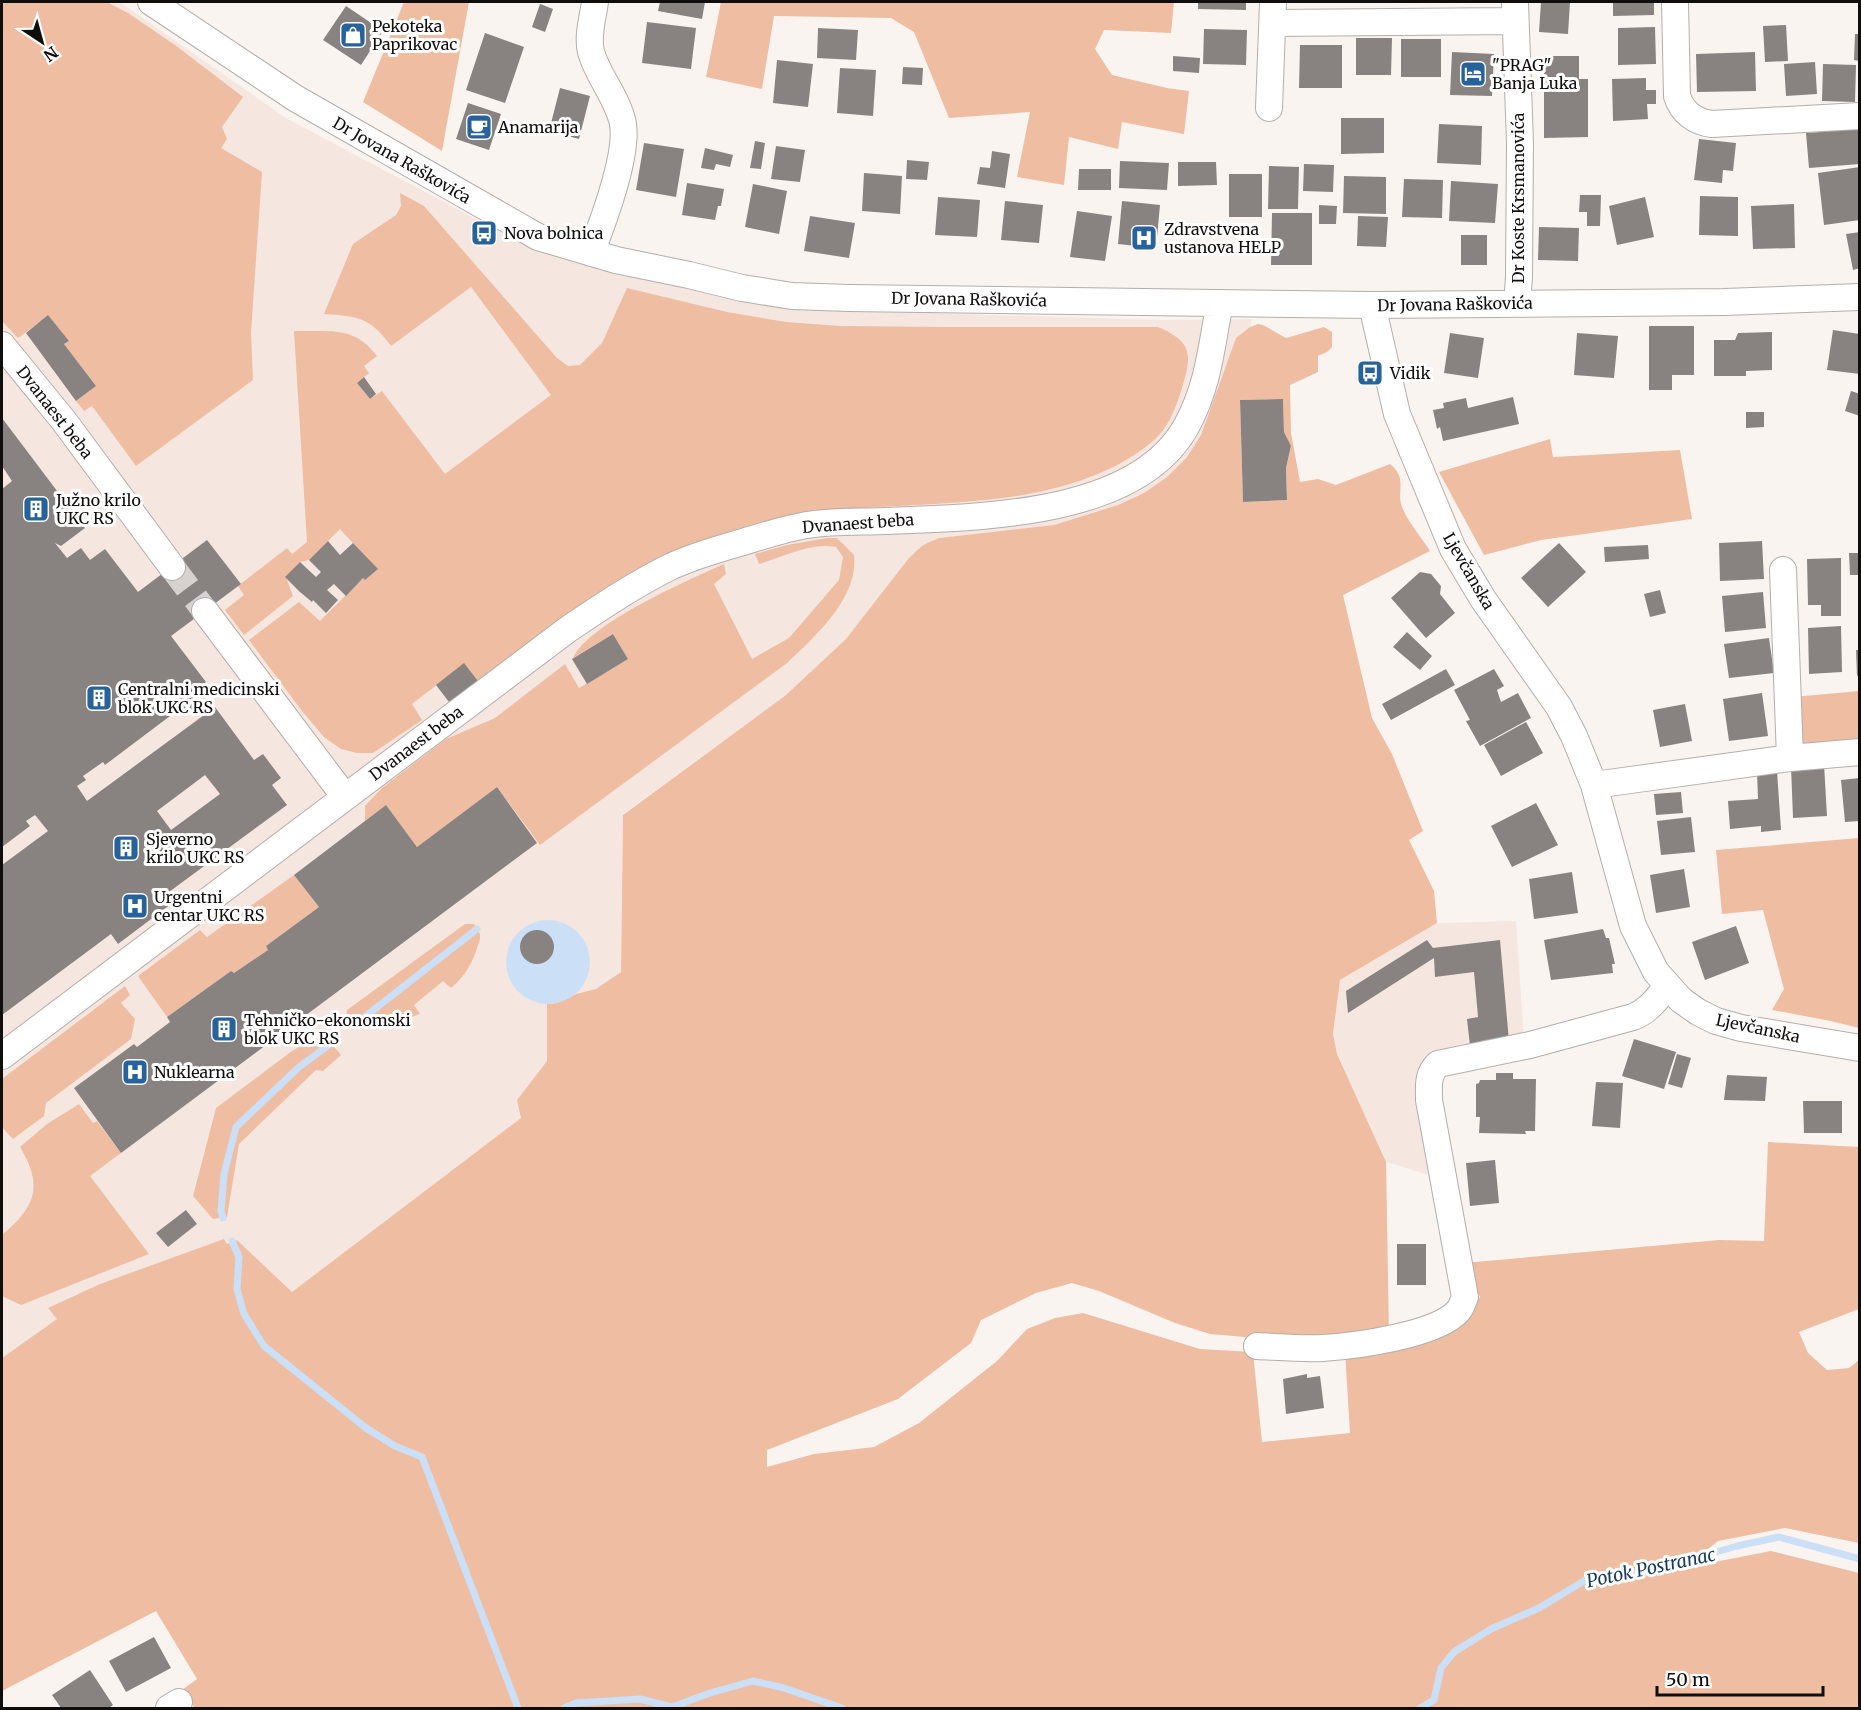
<svg xmlns="http://www.w3.org/2000/svg" width="1861" height="1710" font-family="Merriweather,serif">
  <style>
    .built { fill: #f5e7e0 }
    .green { fill: #efbda2; fill-rule: evenodd }
    .water { fill: #cbe0f7 }
    .lines { fill: none; stroke-linecap: round; stroke-linejoin: round }
    .stream { stroke: #cbe0f7; stroke-width: 7 }
    .building { fill: #888380; fill-rule: evenodd }
    .minor-tunnel { stroke: #d7d2cf; stroke-width: 26; stroke-dasharray: 26 13; stroke-linecap: butt }
    .minor-casing { stroke: #b3aeab; stroke-width: 28 }
    .minor { stroke: #fff; stroke-width: 26 }
    .labels { text-anchor: middle; stroke-width: 6; stroke-linejoin: round; paint-order: stroke }
    .poi-label { font-size: 16px; fill: #100e0d; stroke: #fff; text-anchor: start }
    .street-label { font-size: 16px; fill: #100e0d; stroke: #fff }
    .water-label { font-size: 18px; font-style: italic; fill: #13395c; stroke: #fff }
  </style>
  <rect width="100%" height="100%" fill="#faf4f1"/>
  <path class="built" d="M2,2H120L286,118L514,239L638,277L834,310L1160,320L1252,319L1250,327L1236,338L1201,435L1187,457L1167,477L1144,493L1118,505L1054,525L939,538L923,545L846,639L827,658L786,695L623,814L621,973L596,989L547,1004V1061L517,1100L522,1117L292,1292L237,1240L2,1417Z
    M1516,921L1524,1040L1435,1058V1177L1386,1162L1337,1054L1333,1034L1340,980L1437,923Z"/>
  <path class="green" d="M2,2H107L128,13L175,45L243,97L222,127L227,139L221,148L262,172L251,333L253,380L136,466L92,406L84,411L76,401L96,386L64,344L69,341L48,316L18,338L2,321Z
    M404,2H469L442,151L363,102Z
    M721,2H1174L1171,33L1104,30L1095,49L1112,75L1167,88L1189,91L1184,134L1122,122L1118,149L1069,137L1064,185L1017,177L1030,112L949,118L914,32L891,18L774,16L762,89L706,77Z
    M400,193L424,206L557,358L568,366L580,365L602,343L627,288L727,312L786,322L840,326L945,327H1158C1193,342 1192,355 1182,388C1178,401 1172,418 1164,429C1153,444 1136,454 1121,463C1043,505 950,502 864,508C847,509 830,509 814,511C773,517 735,529 696,543C615,573 547,631 478,681L464,664L412,704L422,720L373,753H357L341,749L324,737L302,711L249,640L299,602L320,621L363,578L365,580L377,569L340,529L309,560L300,562L286,577L293,596L244,635L225,610L244,595L238,586L287,548L292,554L307,542L294,331C330,332 354,325 377,356L364,366L369,373L357,383L370,399L382,391L445,474L551,395L471,287L391,346C371,318 358,316 324,314L353,244L396,215L401,206Z
    M1258,324L1263,325L1286,338L1324,327L1332,332V347L1327,352L1318,356V372L1290,385L1291,433L1300,482L1318,479L1336,485L1390,464C1408,478 1396,491 1402,507C1408,522 1421,537 1430,551L1343,595L1372,718L1392,754L1423,831L1409,840L1434,891L1437,923L1340,980L1333,1034L1337,1054L1386,1162L1389,1335L1268,1339L1210,1334L1175,1323L1099,1291L1072,1283L1036,1293L981,1320L971,1343L898,1399L767,1450V1467L814,1454L874,1447L919,1423L997,1361L1027,1329L1055,1318L1083,1313L1200,1349L1253,1352L1262,1442L1350,1433L1345,1352L1467,1313L1480,1297L1464,1263L1719,1240L1764,1241L1768,1142L1859,1147V1309L1799,1332L1808,1353L1827,1370L1849,1368L1859,1360V1543L1785,1528L1718,1541L1684,1568L1771,1551L1859,1573V1708H195L182,1690L197,1679L156,1611L2,1691V1358L57,1319L48,1308L100,1284L224,1239L227,1244L237,1240L292,1292L521,1118L517,1100L547,1061V1004L557,1003L576,994L596,989L621,972L623,815L786,695L846,639L909,558L923,545L939,538L1054,525L1118,505L1144,493L1167,477L1187,457L1201,435L1236,338L1250,327ZM1283,399L1284,432L1291,447L1286,468L1287,500L1243,502L1240,400Z
    M1550,439L1553,457L1680,450L1692,519L1541,540L1484,555L1439,472Z
    M827,538H837L854,555C859,597 816,636 787,663L540,845L497,787L417,847L386,805L365,821V806L382,788L446,739L495,718L565,664L579,688L628,659L613,634L573,658C588,624 688,580 724,564L726,574L714,584L752,659L789,638L839,580L843,557L836,547C811,542 783,557 759,564L755,554L787,545Z
    M1859,691V743L1800,750L1793,697Z
    M1859,838V1028L1831,1021L1772,1010L1784,989L1763,910L1722,914L1716,850Z
    M294,875L319,907L266,946L268,950L234,973L231,971L167,1017L138,976L200,930L207,937Z
    M465,924H474L480,934V939C474,959 468,974 451,988L443,981L414,1005L420,1014C405,1019 342,1043 347,1010Z
    M125,986L130,995L121,1003L135,1019L131,1039L46,1103L44,1116L13,1139L2,1127V1079Z
    M313,1039C325,1040 334,1045 341,1055L323,1071L316,1070L239,1144L227,1217L213,1219L193,1196L216,1108L292,1051Z
    M79,1104L93,1123L97,1121L121,1153L90,1176L149,1254L21,1305L2,1296V1235C35,1207 44,1187 20,1147L47,1124Z"/>
  <path class="water" d="M506 962a42 42 0 1 1 84 0a42 42 0 1 1-84 0Z"/>
  <g class="lines">
    <path class="stream" d="M353,1026L477,929
      M223,1218L221,1211L224,1174L236,1127L299,1067L330,1044
      M232,1241L239,1257L237,1289L244,1314L264,1346L366,1428L395,1446L422,1457L518,1708
      M564,1708L576,1703L640,1699L672,1707L710,1693L753,1681L784,1688L842,1708
      M1420,1708L1434,1700L1441,1668L1454,1652L1491,1629L1539,1608L1589,1578L1639,1574L1737,1546L1779,1537L1860,1559"/>
  </g>
  <path class="building" d="M660,2H705L702,19L658,11Z
    M1198,2H1246V10L1198,9Z
    M1541,2H1570L1568,34L1539,32Z
    M1613,2H1654V15L1613,16Z
    M540,4L553,9L545,32L532,27Z
    M346,6L383,31L361,65L323,40Z
    M647,22L696,28L691,69L642,63Z
    M1786,25L1788,61L1765,62L1763,26Z
    M1655,27L1656,64L1618,65V28Z
    M818,28L858,30L856,60L817,58Z
    M1204,29L1247,30L1246,65L1203,64Z
    M485,33L524,47L505,103L466,90Z
    M1855,34H1860V61L1854,60Z
    M1356,38H1392L1391,75H1356Z
    M1401,39H1441V77H1401Z
    M1300,45H1342V88H1299Z
    M1452,52L1494,54L1492,96L1450,95Z
    M1755,52L1756,91L1697,92L1696,54Z
    M1173,56L1200,58L1199,73L1173,71Z
    M1544,56H1579V79H1588V137L1544,138Z
    M777,60L813,64L808,107L773,103Z
    M1815,62L1817,94L1786,96L1784,64Z
    M1823,64L1856,65L1855,102L1822,101Z
    M903,67L923,68L922,85L902,84Z
    M840,68L876,70L873,116L837,113Z
    M1646,78V90H1656V104H1647L1648,119L1613,121L1612,79Z
    M560,88L590,96L579,139L549,131Z
    M468,103L501,114L489,150L456,139Z
    M1341,118H1384V153L1341,154Z
    M1439,124L1482,126L1481,165L1437,163Z
    M1860,129V164L1809,168L1806,133Z
    M1699,139L1736,143L1733,171L1723,170L1722,183L1694,180Z
    M755,141L765,143L761,169L750,168Z
    M644,143L684,149L676,197L636,190Z
    M776,146L805,150L800,182L771,179Z
    M705,148L733,155L730,167L716,164L714,170L701,168Z
    M992,151L1010,154L1005,188L977,184L980,167L990,168Z
    M907,160L929,162L927,180L906,179Z
    M1120,161L1169,163L1167,190L1119,188Z
    M1178,162H1216L1217,185L1178,186Z
    M1304,164L1334,165L1333,192L1303,191Z
    M1269,166L1299,167L1298,209H1268Z
    M1860,167V220L1824,225L1818,173Z
    M1079,169H1111V190H1078Z
    M864,173L902,176L900,214L862,211Z
    M1229,174H1262V217H1229Z
    M1344,176L1386,177V214L1343,213Z
    M1404,179L1443,180L1442,218L1402,217Z
    M1451,181L1498,184L1495,223L1449,221Z
    M687,183L724,189L721,206H718L715,220L682,215Z
    M753,184L787,191L779,234L745,227Z
    M1580,195H1601L1600,226H1587V212H1579Z
    M1700,196L1738,197V236L1699,235Z
    M938,197L980,200L977,237L935,235Z
    M1645,197L1654,237L1617,245L1609,206Z
    M1005,201L1043,205L1039,243L1001,240Z
    M1122,201L1160,205L1156,248L1118,244Z
    M1794,204L1795,248L1753,249L1751,206Z
    M1319,205L1337,206L1336,224H1319Z
    M1077,211L1112,216L1105,261L1070,257Z
    M1272,213H1312V265H1271Z
    M810,216L855,223L849,258L804,251Z
    M1358,216L1388,217L1386,247L1357,246Z
    M1539,227L1579,228L1578,261L1538,260Z
    M1860,232V268L1853,270L1846,234Z
    M1461,235H1487V265H1461Z
    M48,315L69,341L64,344L96,386L76,401L26,333Z
    M1649,326H1694V375H1672V390H1649Z
    M1833,330L1860,334V374L1827,370Z
    M1772,332V370L1746,371V376H1714V340H1735L1738,333Z
    M1450,333L1484,338L1478,378L1444,373Z
    M1577,333L1618,336L1614,378L1574,375Z
    M364,377L376,394L370,399L357,383Z
    M1851,391L1860,394V416L1845,411Z
    M1513,397L1519,424L1443,441L1440,427L1437,429L1433,410L1444,408L1443,403L1466,398L1468,408Z
    M1283,399L1284,432L1291,446L1286,468L1287,500L1243,502L1240,400Z
    M1746,412H1764V427L1746,428Z
    M2,418L85,528L61,546L55,543L67,558L81,548L90,560L105,549L138,592L207,540L241,584L171,636L206,682L192,693L201,704L188,714L182,707L105,765L103,762L83,776L86,780L77,786L87,801L215,707L254,760L263,754L281,778L272,785L287,805L169,892L175,901L118,944L111,934L2,1015V865L48,831L35,815L26,821L30,826L2,847V489L12,481L2,466ZM205,775L220,794L171,830L157,811Z
    M328,541L340,555L353,543L378,569L365,580L363,578L346,596L334,584L327,590L338,600L326,613L313,600L312,602L300,592L285,577L300,562L316,577L321,572L309,560Z
    M1762,541L1764,579L1720,581L1719,543Z
    M1559,543L1586,572L1548,607L1521,578Z
    M1648,545L1649,559L1605,562L1604,547Z
    M1849,553H1860V575H1850Z
    M1841,558V616H1821V605H1808L1807,559Z
    M1420,572L1431,574L1441,586L1440,594L1455,613L1426,638L1391,598Z
    M1660,590L1666,613L1650,617L1644,594Z
    M1763,592L1766,628L1725,632L1722,596Z
    M1841,626L1842,672L1809,674L1808,628Z
    M1407,632L1432,656L1420,670L1393,647Z
    M613,634L628,659L587,684L572,659Z
    M1769,638L1774,673L1729,678L1724,644Z
    M1856,650H1860V675L1857,676Z
    M464,663L478,681L449,702L436,685Z
    M1446,669L1455,685L1391,720L1382,704Z
    M1494,669L1504,686L1497,690L1501,702L1518,693L1531,718L1480,746L1466,721L1470,720L1454,690Z
    M1762,693L1768,736L1729,741L1723,699Z
    M1685,704L1692,741L1660,747L1653,710Z
    M1526,722L1543,753L1501,776L1484,745Z
    M1824,764L1827,816L1793,818L1791,766Z
    M1777,771L1781,830L1761,832V826L1730,829L1728,801L1758,799L1757,772Z
    M1860,778V821L1845,822L1841,780Z
    M497,787L537,843L121,1153L74,1088L134,1044L137,1047L170,1022L167,1017L231,971L234,973L268,950L266,946L319,907L294,875L386,805L417,847Z
    M1681,792L1683,813L1656,815L1654,794Z
    M1536,803L1558,845L1512,867L1491,826Z
    M1691,817L1695,852L1661,855L1657,821Z
    M1684,869L1690,907L1656,913L1650,875Z
    M1572,872L1578,913L1534,919L1529,879Z
    M1736,926L1749,963L1705,980L1692,942Z
    M1603,929L1606,938H1609L1615,964H1612L1613,973L1551,980L1544,940Z
    M520 947a17 17 0 1 1 34 0a17 17 0 1 1-34 0Z
    M1427,940L1433,948L1500,940L1509,1041L1470,1046L1467,1019L1478,1017L1474,972L1435,977L1434,958L1348,1013L1346,991Z
    M1634,1039L1676,1052L1664,1089L1622,1076Z
    M1677,1054L1691,1058L1682,1088L1668,1084Z
    M1496,1073H1513V1079H1536L1535,1131H1525L1526,1134L1479,1133L1480,1117H1476V1084L1479,1083L1480,1080H1496Z
    M1727,1075L1767,1077L1765,1101L1724,1100Z
    M1596,1082L1623,1083L1620,1128L1592,1126Z
    M1803,1101H1842V1133H1804Z
    M1495,1160L1499,1203L1470,1206L1466,1163Z
    M186,1210L197,1224L168,1247L156,1233Z
    M1397,1244H1426V1285H1397Z
    M1307,1374V1378L1320,1376L1324,1408L1286,1414L1283,1379Z
    M154,1637L171,1668L126,1692L109,1661Z
    M90,1670L113,1705L109,1708H61L52,1695Z"/>
  <g class="lines">
    <path class="minor-tunnel" d="M172,567L205,611"/>
    <defs>
      <path id="minor" d="M151,2L295,98L538,237L616,260L689,275L742,288L792,296L849,298L1372,305L1724,302L1860,297
        M1515,2L1520,143L1519,277L1517,303
        M1675,2L1677,96C1682,112 1695,122 1712,124L1860,116
        M1273,23L1515,21
        M1269,108L1273,2
        M591,253C603,222 628,156 623,124C618,98 598,77 591,52C587,36 593,17 595,2
        M1372,305L1397,414L1453,549L1483,599L1559,707L1574,736L1594,785L1633,926L1656,972L1681,1000L1698,1012L1716,1021L1741,1028L1860,1048
        M2,345L64,421L172,567
        M1783,570L1790,758
        M205,611L345,797
        M1594,785L1790,758L1860,752
        M2,1056L567,630C601,607 635,584 672,566C692,557 715,550 736,544C760,537 783,529 807,525C832,521 858,522 884,521C976,517 1137,518 1187,425C1209,384 1211,347 1220,303
        M1257,1346C1279,1347 1301,1349 1323,1348C1355,1346 1439,1335 1459,1310C1462,1306 1463,1301 1465,1297L1429,1100C1429,1085 1427,1075 1438,1064L1530,1045L1633,1017C1649,1011 1657,998 1668,986
        M169,1708L179,1702"/>
    </defs>
    <use href="#minor" class="minor-casing"/>
    <use href="#minor" class="minor"/>
  </g>
  <defs>
    <symbol id="shop-square" viewBox="-11 -11 22 22"><rect x="-9" y="-9" width="18" height="18" rx="4" fill="#27639a" stroke="#fff"/><path d="M-5-2.5h2.3a2.7 3.5 0 0 1 5.4 0H5L5.5 6h-11ZM-1.5-2.5h3a1.5 2.3 0 0 0-3 0Z" fill="#fff"/></symbol>
    <symbol id="hotel-square" viewBox="-11 -11 22 22"><rect x="-9" y="-9" width="18" height="18" rx="4" fill="#27639a" stroke="#fff"/><path d="M-6-4.5h1.5V1H6V5H4.5V3h-9V5H-6ZM-4 0a1.8 1.8 0 1 1 3.6 0ZM.5 0V-2.5h3Q6-2.5 6 0Z" fill="#fff"/></symbol>
    <symbol id="cafe-square" viewBox="-11 -11 22 22"><rect x="-9" y="-9" width="18" height="18" rx="4" fill="#27639a" stroke="#fff"/><path d="M-5.5-4.5H6V0H3Q3 3.5 0 3.5H-2.5Q-5.5 3.5-5.5 0ZM3-3.2v2h1.7v-2ZM-6 4.5H4V6H-6Z" fill="#fff"/></symbol>
    <symbol id="bus-square" viewBox="-11 -11 22 22"><rect x="-9" y="-9" width="18" height="18" rx="4" fill="#27639a" stroke="#fff"/><path d="M-5-6H5V4H4V6H2V4H-2V6H-4V4H-5ZM-3.5-4V0h7V-4ZM-3.5 1.2v1.5H-2V1.2ZM2 1.2v1.5H3.5V1.2Z" fill="#fff"/></symbol>
    <symbol id="hospital-square" viewBox="-11 -11 22 22"><rect x="-9" y="-9" width="18" height="18" rx="4" fill="#27639a" stroke="#fff"/><path d="M-5-5h3v3.5h4V-5h3V5h-3V1.5h-4V5h-3Z" fill="#fff"/></symbol>
    <symbol id="building-square" viewBox="-11 -11 22 22"><rect x="-9" y="-9" width="18" height="18" rx="4" fill="#27639a" stroke="#fff"/><path d="M-4-6H4V6H1V3H-1V6H-4ZM-2.5-4.3h1.7v1.8h-1.7ZM.8-4.3h1.7v1.8H.8ZM-2.5-1h1.7V.8h-1.7ZM.8-1h1.7V.8H.8Z" fill="#fff"/></symbol>
  </defs>
  <g fill-rule="evenodd">
    <use href="#shop-square" x="338" y="20" width="30" height="30"/>
    <use href="#hotel-square" x="1458" y="59" width="30" height="30"/>
    <use href="#cafe-square" x="464" y="112" width="30" height="30"/>
    <use href="#bus-square" x="469" y="218" width="30" height="30"/>
    <use href="#hospital-square" x="1129" y="223" width="30" height="30"/>
    <use href="#bus-square" x="1355" y="358" width="30" height="30"/>
    <use href="#building-square" x="21" y="494" width="30" height="30"/>
    <use href="#building-square" x="84" y="683" width="30" height="30"/>
    <use href="#building-square" x="111" y="833" width="30" height="30"/>
    <use href="#hospital-square" x="120" y="891" width="30" height="30"/>
    <use href="#building-square" x="209" y="1014" width="30" height="30"/>
    <use href="#hospital-square" x="120" y="1057" width="30" height="30"/>
  </g>
  <g class="labels">
    <g class="poi-label">
      <text x="372" y="32">Pekoteka<tspan x="372" dy="18">Paprikovac</tspan></text>
      <text x="1492" y="71">"PRAG"<tspan x="1492" dy="18">Banja Luka</tspan></text>
      <text x="498" y="133">Anamarija</text>
      <text x="1164" y="235">Zdravstvena<tspan x="1164" dy="18">ustanova HELP</tspan></text>
      <text x="504" y="239">Nova bolnica</text>
      <text x="1390" y="379">Vidik</text>
      <text x="56" y="506">Južno krilo<tspan x="56" dy="18">UKC RS</tspan></text>
      <text x="118" y="695">Centralni medicinski<tspan x="118" dy="18">blok UKC RS</tspan></text>
      <text x="146" y="845">Sjeverno<tspan x="146" dy="18">krilo UKC RS</tspan></text>
      <text x="154" y="903">Urgentni<tspan x="154" dy="18">centar UKC RS</tspan></text>
      <text x="244" y="1026">Tehničko-ekonomski<tspan x="244" dy="18">blok UKC RS</tspan></text>
      <text x="154" y="1078">Nuklearna</text>
    </g>
    <g class="street-label">
      <text transform="translate(402 160) rotate(30)" y="6">Dr Jovana Raškovića</text>
      <text transform="translate(1518 198) rotate(-90)" y="6">Dr Koste Krsmanovića</text>
      <text transform="translate(969 299) rotate(1)" y="6">Dr Jovana Raškovića</text>
      <text transform="translate(1455 304) rotate(-1)" y="6">Dr Jovana Raškovića</text>
      <text transform="translate(55 412) rotate(52)" y="6">Dvanaest beba</text>
      <text transform="translate(858 523) rotate(-4)" y="6">Dvanaest beba</text>
      <text transform="translate(1469 571) rotate(60)" y="6">Ljevčanska</text>
      <text transform="translate(416 743) rotate(-37)" y="6">Dvanaest beba</text>
      <text transform="translate(1758 1028) rotate(12)" y="6">Ljevčanska</text>
    </g>
    <g class="water-label">
      <text transform="translate(1651 1568) rotate(-12)" y="6">Potok Postranac</text>
    </g>
  </g>
  <rect width="1861" height="1710" fill="none" stroke="#100e0d" stroke-width="6"/>
  <g transform="translate(42 42) rotate(144)" stroke="#ffffff" stroke-width="4.5" paint-order="stroke">
  <path d="M0-4.5L10 22L0 15L-10 22Z" fill="#100e0d"/>
  <text y="-9" font-size="16" font-weight="bold" text-anchor="middle" fill="#100e0d">N</text>
  </g>
  <path d="M1657 1686v9h166v-9" fill="none" stroke="#100e0d" stroke-width="3"/>
  <text x="1666" y="1686" font-size="18" fill="#100e0d" stroke="#ffffff" stroke-width="4.5" paint-order="stroke">50 m</text>
</svg>
